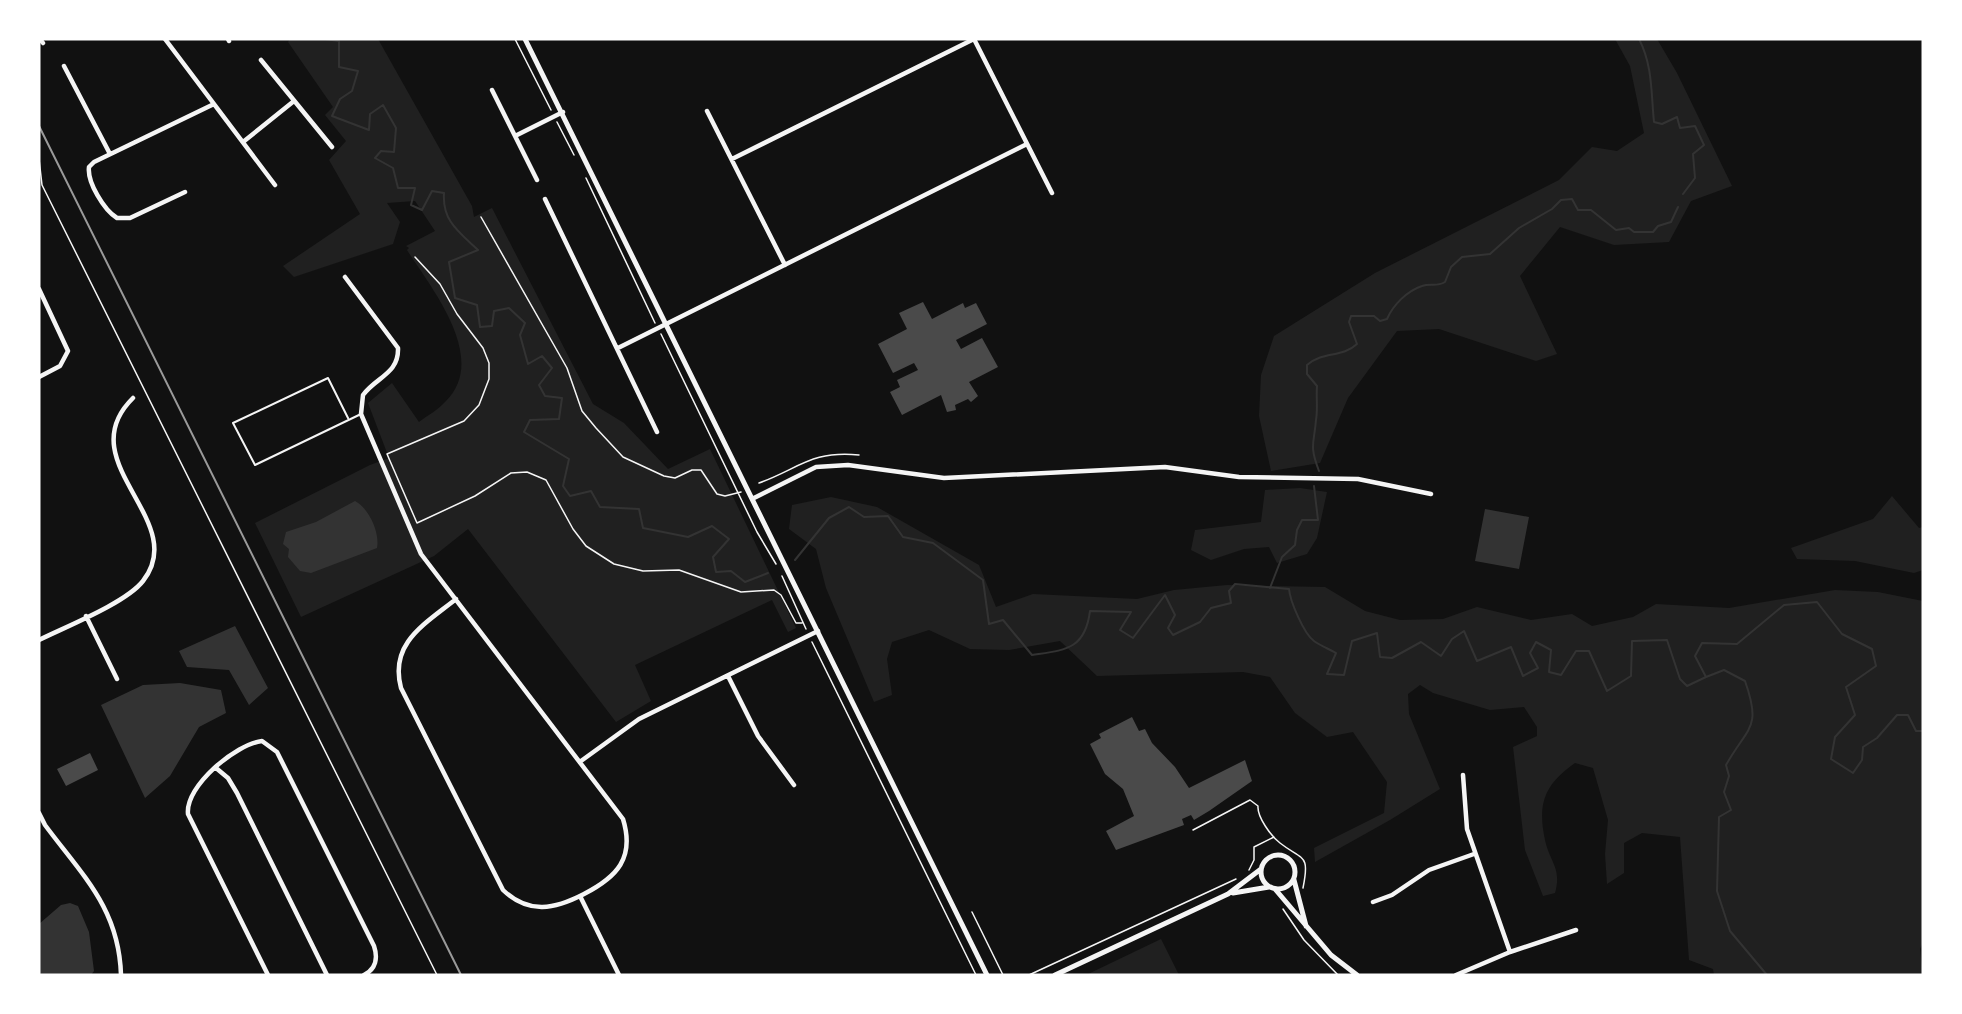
<svg xmlns="http://www.w3.org/2000/svg" width="1962" height="1014" font-family="Quicksand,sans-serif">
  <style>
    .green { fill: #202020 }
    .water { fill: #333 }
    .lines { fill: none; stroke-linecap: round; stroke-linejoin: round }
    .stream { stroke: #333; stroke-width: 2 }
    .building { fill: #4a4a4a }
    .path { stroke: #f5f5f5; stroke-width: 1.5 }
    .service { stroke: #f5f5f5; stroke-width: 2 }
    .minor { stroke: #f5f5f5; stroke-width: 4.5 }
    .tertiary { stroke: #f5f5f5; stroke-width: 5 }
    .rail { stroke: #9a9a9a; stroke-width: 2 }
  </style>
  <rect width="100%" height="100%" fill="#111"/>
  <path class="green" d="M290,39H378L472,206L474,217L492,208L593,404L624,423L668,469L710,449L796,628L788,632L772,600L635,665L651,701L616,722L468,529L434,556L301,617L255,523L370,465L389,458L368,403L392,383L419,422C428,415 438,410 445,402C490,359 431,288 407,250L409,248L406,246L435,231L415,201L387,203L400,222L393,244L294,277L283,266L360,214L329,160L346,141L325,115L333,107L288,42Z
    M1615,39H1657L1677,73L1732,186L1691,201L1669,242L1614,245L1560,227L1520,276L1557,354L1536,361L1439,329L1397,331L1348,398L1320,463L1271,471L1259,416L1261,375L1274,336L1375,273L1559,180L1592,147L1617,151L1644,133L1630,66Z
    M1300,488L1327,492L1317,538L1307,554L1277,563L1269,547L1244,549L1211,560L1191,550L1195,530L1261,522L1265,490Z
    M1892,496L1919,528L1923,527V570L1914,573L1855,561L1797,559L1791,548L1873,519Z
    M831,497L877,507L979,565L996,607L1033,594L1137,599L1174,590L1227,585L1325,587L1365,611L1400,620L1443,619L1477,607L1531,620L1572,614L1592,626L1633,617L1656,604L1729,608L1835,590L1878,592L1923,601V942L1920,949L1923,975H1714L1713,969L1689,960L1680,837L1642,833L1624,843V873L1607,884L1605,854L1608,820L1593,768L1575,763C1545,784 1537,803 1545,840C1550,863 1562,868 1555,893L1543,896L1525,850L1513,747L1537,736V727L1524,707L1490,710L1433,693L1420,685L1408,694L1409,714L1440,789L1390,820L1315,862L1314,848L1384,813L1387,782L1353,732L1327,737L1295,713L1270,677L1243,672L1097,676L1060,641L1009,650L970,649L929,630L892,642L887,659L892,695L874,702L826,588L816,549L789,529L792,505Z
    M1161,939L1179,975H1086Z"/>
  <path class="water" d="M355,501C369,508 380,533 377,548L311,573L300,571L288,557L289,549L283,544L286,532L316,522Z
    M1485,509L1529,517L1519,569L1475,561Z
    M235,626L268,688L249,705L229,670L187,667L179,651Z
    M180,683L221,690L226,713L199,727L170,776L145,798L101,705L143,685Z
    M70,903L78,906L89,932L94,971L91,975H39V924L61,905Z"/>
  <g class="lines">
    <path class="stream" d="M325,39L339,41V67L358,71L352,91L340,99L332,116L369,130L370,114L383,105L396,128L394,152L381,151L375,158L393,168L398,188H415L411,205L422,210L432,191L444,193C442,221 459,232 478,250L449,262L455,298L477,305L480,327L492,326L494,311L509,308L525,323L520,335L528,364L542,356L552,368L539,385L545,396L562,398L559,419L530,420L524,432L569,459L563,486L570,496L591,491L600,507L639,509L643,528L688,537L712,526L729,539L713,557L716,572L731,571L745,582L768,573
      M1639,39C1653,66 1651,94 1654,122L1662,124L1677,117L1680,128L1695,126L1704,145L1693,154L1695,178L1683,194
      M1319,471C1309,445 1314,444 1316,420C1318,409 1316,397 1317,386L1307,374V365C1323,351 1342,358 1357,344L1349,322L1351,316H1374L1380,321L1387,319C1393,305 1407,291 1422,286C1430,283 1437,287 1445,282L1451,267L1462,257L1490,254L1519,228L1552,209L1561,200L1572,199L1578,210H1591L1616,230L1629,228L1634,232H1653L1658,226L1671,222L1678,207
      M795,560L829,518L849,507L864,517L888,516L903,537L933,543L983,580L989,624L1003,620L1032,655C1065,650 1085,650 1090,611L1131,612L1120,630L1133,638L1165,595L1175,615L1168,628L1173,635L1200,622L1211,608L1231,603L1229,591L1235,584L1289,589C1290,601 1304,634 1314,641C1321,646 1329,649 1336,653L1327,674L1344,675L1352,641L1377,633L1380,657L1392,658L1421,642L1441,656L1452,639L1464,631L1477,661L1511,647L1523,676L1538,668L1530,653L1536,642L1551,650L1549,672L1561,675L1576,651H1589L1607,691L1631,676L1632,641L1667,640L1680,679L1687,686L1706,677L1695,656L1702,643L1737,644L1784,605L1817,602L1842,634L1872,649L1876,666L1846,687L1855,715L1835,737L1831,759L1853,773L1862,760L1863,747L1877,738L1897,715H1908L1916,731H1923
      M1270,588L1282,557L1295,545L1297,530L1302,520H1318L1314,486
      M1706,677L1724,670L1745,681C1762,729 1748,726 1726,765L1729,776L1724,792L1731,810L1719,817L1717,891L1730,931L1767,975"/>
  </g>
  <path class="building" d="M923,302L932,319L963,303L965,308L976,303L987,324L956,340L961,349L982,338L998,367L969,382L978,396L971,402L968,399L955,405L956,410L947,412L941,395L902,415L890,392L900,387L897,380L918,370L914,363L893,373L878,344L907,329L899,313Z
    M1132,717L1139,731L1145,729L1152,743L1175,767L1189,788L1245,760L1252,781L1209,811L1194,820L1191,815L1182,819L1184,825L1116,850L1106,831L1134,816L1123,789L1105,774L1090,744L1101,738L1099,734Z
    M90,753L98,770L66,786L57,769Z"/>
  <g class="lines">
    <path class="path" d="M515,39L551,110
      M557,122L574,155
      M39,159L42,185L437,975
      M586,178L655,323
      M481,217L567,368L582,411L596,428L623,457L664,476L675,478L692,470H701L717,494L725,496L741,492
      M415,257L440,284L457,314L483,348L489,363V379L479,405L464,421L387,454L417,523L475,496L511,473L527,472L546,480L573,529L586,546L614,564L643,571L679,570L741,592L774,590L781,595L796,623H802
      M661,334L757,532L776,564
      M759,483C798,469 812,450 859,455
      M782,576L806,629
      M812,642L976,975
      M1193,830L1250,800L1258,806C1257,817 1271,836 1280,843C1303,861 1310,853 1303,888
      M1249,870L1254,860V847L1274,837
      M1283,909L1304,940L1338,975
      M972,912L1003,975
      M1029,975L1236,879"/>
    <path class="service" d="M348,418L328,378L233,423L255,465L361,414"/>
    <path class="minor" d="M40,39L43,43
      M165,39L275,185
      M228,39L229,41
      M974,39L1052,193
      M261,60L332,147
      M64,66L110,154
      M492,90L537,180
      M707,111L785,265
      M515,136L563,112
      M243,142L294,101
      M732,159L974,39
      M185,192L130,218H117C104,210 87,182 89,167L94,162L214,104
      M545,199L657,432
      M345,277L398,348C399,374 376,377 363,395L361,414L421,554L623,819C635,858 617,877 584,894C555,909 529,915 503,890L401,688C389,643 425,624 456,599
      M39,289L68,351L60,366L39,377
      M618,348L1027,144
      M754,498L816,467L848,465L944,478L1165,467L1239,477L1358,479L1431,494
      M86,616L117,679
      M39,640C65,627 126,603 143,581C191,520 68,462 133,398
      M728,676L758,736L794,785
      M581,761L639,719L818,631
      M216,768L228,778L237,793L327,975
      M1463,775L1467,829L1510,952
      M39,813L45,825C82,875 119,908 121,975
      M580,896L619,975
      M1373,902L1392,895L1429,870L1474,854
      M268,975L188,814C185,786 236,744 262,741L277,752L374,946C378,958 376,969 364,975
      M1456,975L1510,952L1576,930"/>
    <path class="tertiary" d="M525,39L987,975
      M1261 872a17 17 0 1 1 34 0a17 17 0 1 1-34 0Z
      M1294,880L1306,926
      M1275,889L1331,955L1357,975
      M1233,893L1269,887
      M1055,975L1228,894L1261,869"/>
    <path class="rail" d="M39,126L461,975"/>
  </g>
  <rect width="1962" height="1014" fill="none" stroke="#ffffff" stroke-width="81"/>
</svg>
